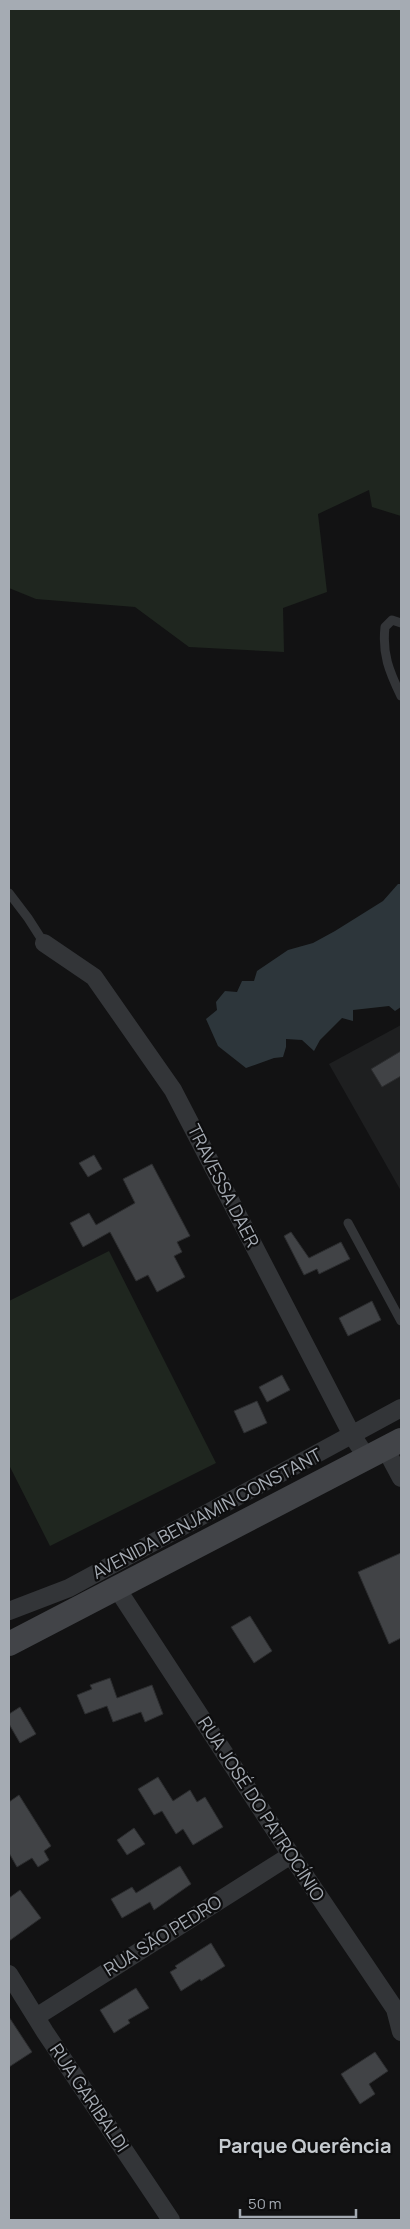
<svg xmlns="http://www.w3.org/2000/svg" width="410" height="2229" font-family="Manrope,sans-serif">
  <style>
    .built { fill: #1e1f20 }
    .green { fill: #1f261f }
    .water { fill: #2d363b }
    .building { fill: #414346; stroke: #2c2d2f }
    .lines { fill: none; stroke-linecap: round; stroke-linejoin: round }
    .service { stroke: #333538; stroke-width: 9 }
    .minor { stroke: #333538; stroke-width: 18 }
    .secondary { stroke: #424448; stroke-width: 24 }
    .labels { text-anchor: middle; stroke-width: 4.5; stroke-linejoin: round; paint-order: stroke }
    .street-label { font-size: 18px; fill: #a5abb3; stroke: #0d0d0e }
    .quarter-label { font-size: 20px; font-weight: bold; fill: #c5cacf; stroke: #0d0d0e }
  </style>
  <rect width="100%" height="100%" fill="#121213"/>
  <path class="built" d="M401,1025V1191L329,1064Z"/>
  <path class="green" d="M9,9H401V516L372,507L369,490L318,514L327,592L283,608L284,652L189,647L135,607L36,599L9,588Z
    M109,1251L216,1463L50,1546L9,1465V1301Z"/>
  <path class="water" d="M398,884H401V1007L395,1011L389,1006L353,1010V1021L342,1018L320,1040L314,1051L302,1040L286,1039V1047L283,1057L274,1058L246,1068L218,1046L206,1019L217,1010L216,1002L225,991L237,992L242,981H254L257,971L288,950L313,943L335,931L383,901Z"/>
  <path class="building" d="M401,1051V1076L382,1087L371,1069Z
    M94,1155L102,1169L88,1177L79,1163Z
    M152,1164L190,1236L177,1242L182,1252L174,1256L185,1277L157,1292L148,1275L136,1281L110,1232L83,1247L70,1223L89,1213L96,1225L135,1203L123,1179Z
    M291,1232L309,1258L341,1242L350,1259L319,1274L317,1269L304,1275L284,1236Z
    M372,1301L381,1320L348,1336L339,1318Z
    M282,1375L290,1390L267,1402L259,1387Z
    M257,1401L267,1423L244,1433L234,1411Z
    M401,1553V1638L389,1644L358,1572Z
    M250,1616L272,1651L254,1663L231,1627Z
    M110,1678L117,1698L152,1685L163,1714L145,1722L141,1712L113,1722L107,1706L85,1714L77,1695L92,1689L90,1685Z
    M20,1707L36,1734L20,1743L9,1724V1714Z
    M158,1777L173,1801L190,1790L197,1802L205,1797L223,1827L193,1845L183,1829L176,1834L162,1811L154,1815L138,1789Z
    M19,1795L51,1846L44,1851L49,1860L38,1867L32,1858L17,1867L9,1853V1802Z
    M134,1828L145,1844L127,1855L117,1840Z
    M180,1866L191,1884L154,1910L150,1902L122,1918L111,1899L132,1887L136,1893Z
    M20,1890L41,1918L9,1941V1898Z
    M211,1943L225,1966L201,1981L200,1979L181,1991L170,1972L177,1968L175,1966Z
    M136,1988L149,2008L128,2020L130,2023L114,2033L100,2010Z
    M9,2017L32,2052L9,2067Z
    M375,2052L388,2071L369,2084L375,2094L360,2104L341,2074Z"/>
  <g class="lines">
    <path class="service" d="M401,623L392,620L385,627C382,654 389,671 401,696
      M9,893L28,918L44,943
      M348,1223L401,1321"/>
    <path class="minor" d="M44,943L94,977L173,1090L352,1435L367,1458
      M385,1448L401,1478
      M116,1587L291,1855L395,2009L401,2032
      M9,1611L69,1588L401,1408
      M9,1974L45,2032L171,2220
      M36,2017L291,1855"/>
    <path class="secondary" d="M9,1644L401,1440"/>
  </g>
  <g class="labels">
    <g class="street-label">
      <text transform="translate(223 1186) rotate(63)" y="6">TRAVESSA DAER</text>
      <text transform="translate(207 1514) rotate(-28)" y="6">AVENIDA BENJAMIN CONSTANT</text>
      <text transform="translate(261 1809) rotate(57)" y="6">RUA JOSÉ DO PATROCÍNIO</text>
      <text transform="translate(163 1936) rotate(-32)" y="6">RUA SÃO PEDRO</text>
      <text transform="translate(89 2098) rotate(56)" y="6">RUA GARIBALDI</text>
    </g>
    <g class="quarter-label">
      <text x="305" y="2153">Parque Querência</text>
    </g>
  </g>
  <rect width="410" height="2229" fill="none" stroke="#a5abb3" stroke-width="20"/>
  <path d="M240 2209v8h116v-8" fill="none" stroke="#a5abb3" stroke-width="2.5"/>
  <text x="248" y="2209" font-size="15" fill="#a5abb3" stroke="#0d0d0e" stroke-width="4" paint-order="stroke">50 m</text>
</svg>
